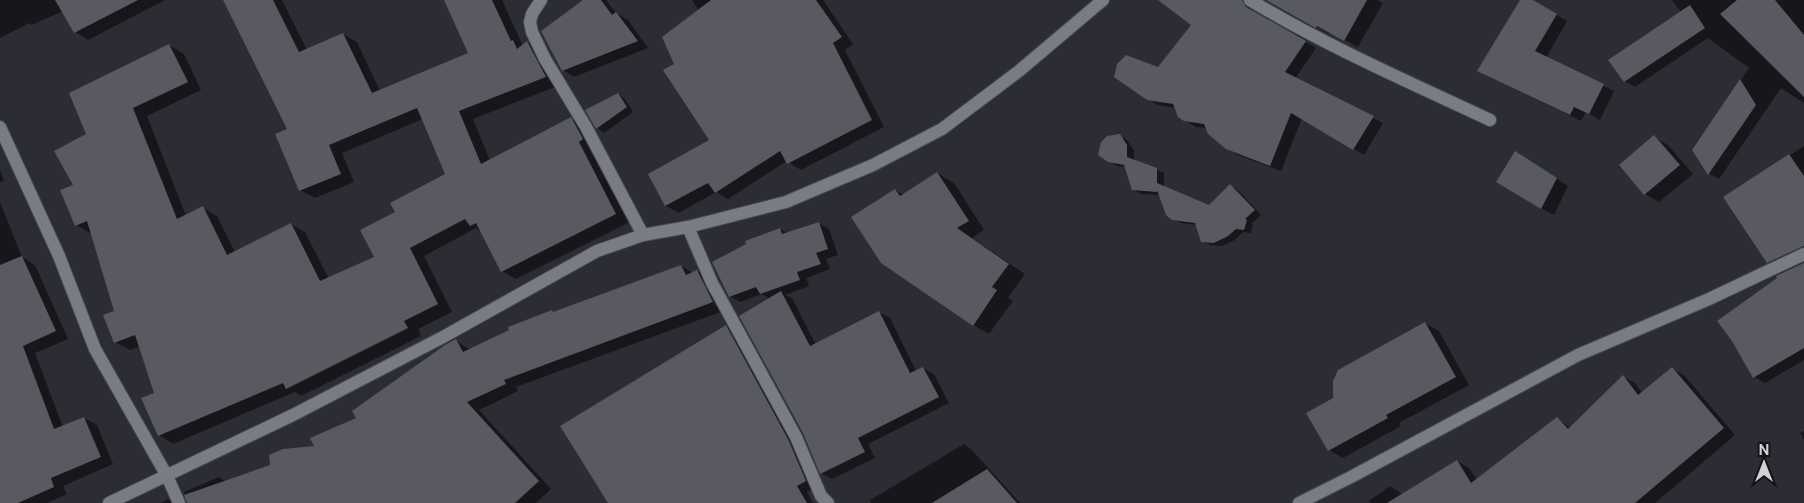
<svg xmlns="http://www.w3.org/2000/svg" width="1804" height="503" font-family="'Public Sans',sans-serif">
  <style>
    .shadow { fill: #0007 }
    .building { fill: #585961 }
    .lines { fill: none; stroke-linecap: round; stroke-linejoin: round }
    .minor-casing { stroke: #494950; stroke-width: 14 }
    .minor { stroke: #7a7c85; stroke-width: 12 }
  </style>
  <rect width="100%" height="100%" fill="#2b2c34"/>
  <path class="shadow" d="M0,0H165L88,40L75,32L63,11L32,25L29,23L0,38Z
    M224,0H282L307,50L343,34L357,42L380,91L470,54L454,0H502L523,46L527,42L542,51L560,85L473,119L490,161L571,119L585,127L630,222L516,279L502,271L482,232L476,228L424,256L452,312L418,329L421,336L301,396L295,392L173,444L159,435L156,393L140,346L130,350L115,342L116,311L92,233H90L76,225L75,186L87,134L169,45L184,54L201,90L147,116L186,216L203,208L217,216L235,252L291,224L305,232L329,279L376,257L397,213L447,175L423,119L342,153L354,182L315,198L300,190L289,129Z
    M585,0H606L616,13L628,20L648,48L574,77L563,70Z
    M692,0H823L853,44L845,50L884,127L801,170L787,161L728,199L716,192L679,213L666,206L650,175L711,140L676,65L699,11Z
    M1160,0H1211L1244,6L1316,48L1295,79L1383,123L1364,155L1302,118L1281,171L1238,155L1227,148L1207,128L1196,127L1185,120L1176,108L1158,105L1148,99L1158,68L1193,25Z
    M1266,0H1377L1383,3L1358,47L1331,33L1330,34Z
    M1521,0H1531L1567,21L1546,58L1614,91L1600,120L1586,112L1581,121L1490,77Z
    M1672,0H1804V103L1781,88L1719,179L1709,174L1693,150L1749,68L1708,38L1635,87L1625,81L1681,12Z
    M618,94L625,99L633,112L604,133L597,128L587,110Z
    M1120,136L1127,140L1134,150V161L1164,173V187L1210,206L1231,186L1238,190L1261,215L1251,224L1253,225L1251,233L1243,232L1235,240L1222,246L1210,245L1202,241L1197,225L1181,223L1173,219L1160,195L1141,194L1133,189L1127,167L1117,166L1109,161Z
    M1654,137L1668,145L1693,174L1659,202L1645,194L1620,166Z
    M1804,146V256L1779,268L1768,262L1753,179Z
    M1528,160L1568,186L1554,215L1541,208Z
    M0,170L4,181L0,182Z
    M937,173L954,183L984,230L972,238L1025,274L1008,298L1013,301L989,334L973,325L895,190L904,195Z
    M0,202L22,257L35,265L68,339L35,353L63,427L84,418L97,425L113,464L63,486L67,494L47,503H0Z
    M819,223L829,229L838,255L826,259L830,269L806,278L809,286L785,295L792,298L816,345L879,312L890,318L916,371L923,368L934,374L949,403L868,444L875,458L832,479L821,473L770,299L762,294L740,302L730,296L780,229L787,233Z
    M1804,264V360L1765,383L1754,377Z
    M681,266L693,273L697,271L710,278L726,310L516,387L518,391L479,410L551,489L536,503H188L184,492L219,477L226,482L271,466L316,447L358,419L456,340L470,350L552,311L555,313Z
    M1425,323L1439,331L1469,385L1399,423L1401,426L1343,458L1329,450Z
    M726,326L737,333L816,488L807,492L813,503H609Z
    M1673,369L1685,376L1735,435L1655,503H1371L1369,501L1390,486L1403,495L1457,461L1469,468L1477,480L1557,419L1571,428L1623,377L1635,383L1642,393Z
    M1804,431V440L1800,433Z
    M964,444L971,449L1020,503H871L870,500Z
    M168,499L174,503H160Z"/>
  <path class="building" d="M55,0H138L74,33Z
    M223,0H273L299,52L343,33L372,93L468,53L444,0H492L511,41L513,40L517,49L527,41L546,77L459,111L481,164L571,117L583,139L579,142L616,214L501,272L476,223L470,226L465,219L410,248L438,304L404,321L408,328L286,389L283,383L158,436L141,398L154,393L135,335L114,343L103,315L114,311L87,221L75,226L60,190L73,185L54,151L86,134L69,93L169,44L188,82L133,108L177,219L203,206L227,255L291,223L320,281L374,257L360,230L395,212L390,203L445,174L417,108L329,145L341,174L299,191L275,134L287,129Z
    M583,0H601L612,15L616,12L638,41L562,71L541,31Z
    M711,0H816L842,37L833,43L872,120L787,164L780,151L715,193L708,183L665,206L648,174L709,140L663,70L674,64L662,37Z
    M1158,0H1242L1246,7L1306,41L1285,72L1374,116L1353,150L1291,113L1270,166L1226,149L1208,134L1204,124L1184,121L1178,117L1173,104L1147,100L1114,77L1117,64L1126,55L1158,67L1191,25Z
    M1266,0H1367L1344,41L1317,26L1316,28L1312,26Z
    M1520,0H1533L1557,14L1535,51L1604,84L1589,114L1574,107L1570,115L1477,71Z
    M1737,0H1775L1804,35V97L1720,14Z
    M1690,5L1705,28L1624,82L1608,60Z
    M1740,79L1756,105L1708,175L1692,150Z
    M618,93L627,107L596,129L585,110Z
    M1120,134L1127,145V157L1157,168V183L1209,205L1230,184L1255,210L1245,219L1247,220L1244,230L1236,229L1228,236L1214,243L1201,242L1195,223L1172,220L1166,215L1157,190V192L1132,190L1124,165L1108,162L1098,155L1101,142L1107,136Z
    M1654,135L1680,165L1644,195L1619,165Z
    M1515,151L1557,178L1541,209L1496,182Z
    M1789,154L1804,176V246L1767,263L1723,197Z
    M937,172L969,221L957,228L1009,264L992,287L997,290L973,326L881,263L851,217L895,189L900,196Z
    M819,222L828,249L816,253L821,264L797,272L800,280L760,294L756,287L729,297L712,262L746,244L745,241L780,228L782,234Z
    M22,256L56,331L23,346L54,429L84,417L101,457L51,478L54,487L18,503H0V265Z
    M1804,263V348L1753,378L1732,341L1717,321L1777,278L1776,276Z
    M681,265L686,275L697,270L713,302L504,380L506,384L467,402L539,481L515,503H187L184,495L270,465L269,455L283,449L314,446L310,438L356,418L352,411L445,345L456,339L463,352L509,330L508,327L552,310L553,312Z
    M781,291L810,346L879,311L910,373L923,367L939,397L858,438L865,452L820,474L803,433L739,316Z
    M1425,322L1456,377L1386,415L1388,418L1328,451L1306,413L1333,398V381L1338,370Z
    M726,325L789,441L806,481L797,486L807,503H608L560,426Z
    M1672,367L1724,428L1635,503H1387L1457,460L1471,483L1557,417L1568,429L1623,375L1638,395Z
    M987,469L1017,503H932Z"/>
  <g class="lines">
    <defs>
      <path id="minor" d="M541,0L532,14L530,22L532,32L545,59L586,127L643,235
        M1250,0C1326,46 1409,82 1490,120
        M0,127L59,256L95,349L167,476L179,503
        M688,227L712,283L796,437L821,496L828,503
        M109,503L293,415L443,337L597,251L643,235L688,227L786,202L873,165L942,129L1019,71L1103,0
        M1299,503L1351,477L1578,355L1709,299L1804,254"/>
    </defs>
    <use href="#minor" class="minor-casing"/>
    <use href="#minor" class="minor"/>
  </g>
  <g transform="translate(1764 463)" stroke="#141518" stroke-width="4" paint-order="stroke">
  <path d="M0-4L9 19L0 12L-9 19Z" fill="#d1d2d7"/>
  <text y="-8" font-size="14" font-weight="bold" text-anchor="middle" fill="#d1d2d7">N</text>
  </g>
</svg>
